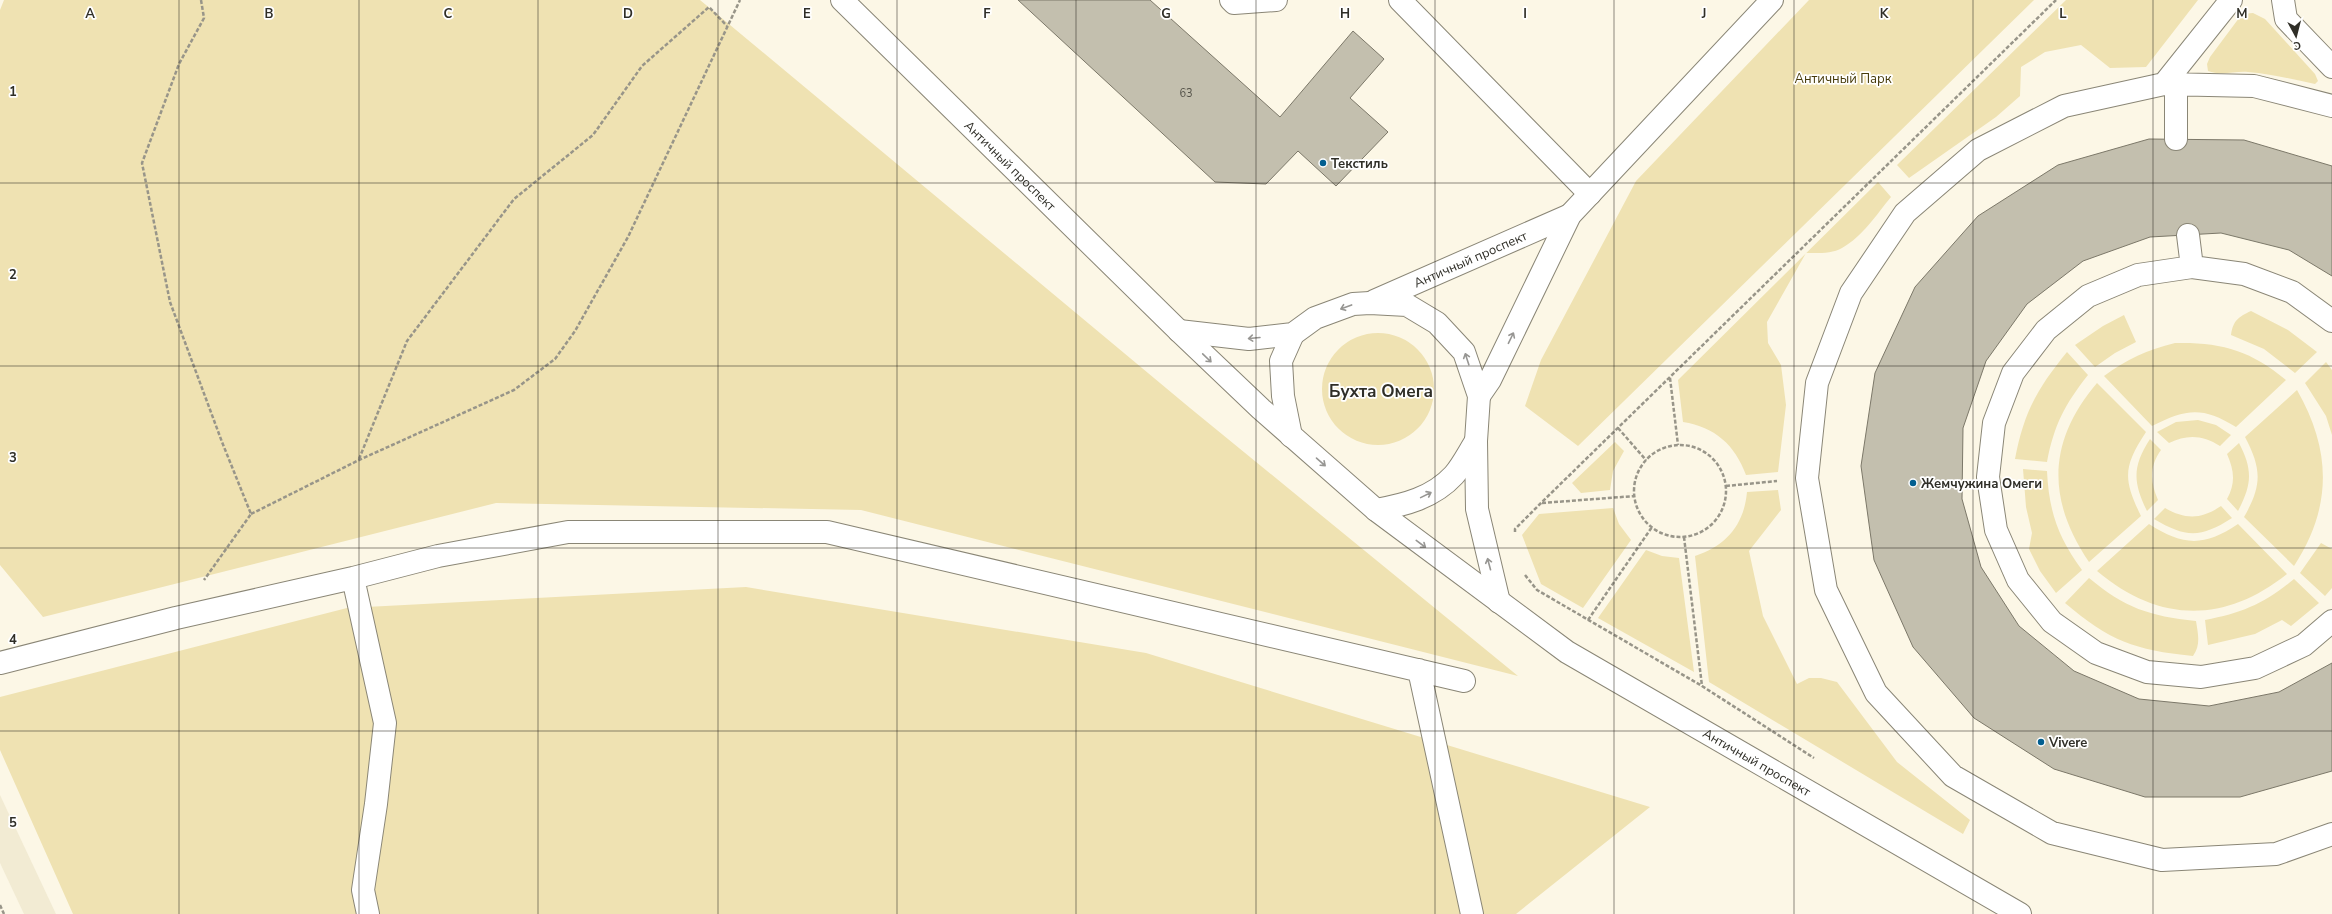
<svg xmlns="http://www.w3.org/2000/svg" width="2332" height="914" font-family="'Nunito Sans',sans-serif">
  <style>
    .built { fill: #f2ebd3 }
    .green { fill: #efe2b2 }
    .building { fill: #c3bfae; stroke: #7c7869 }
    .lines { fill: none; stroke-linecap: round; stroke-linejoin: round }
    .lane-casing { stroke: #8a8676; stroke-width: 24 }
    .street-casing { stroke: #8a8676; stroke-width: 24 }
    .path { stroke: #989589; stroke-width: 2.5; stroke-dasharray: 4 2; stroke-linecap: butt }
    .lane { stroke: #fff; stroke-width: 22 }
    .street { stroke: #fff; stroke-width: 22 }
    .oneway { stroke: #979693 }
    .grid { fill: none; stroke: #2f2e27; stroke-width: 1; stroke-opacity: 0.55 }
    .poi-dot { fill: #025f90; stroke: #fff; stroke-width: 1.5 }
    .labels { text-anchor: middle; stroke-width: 3.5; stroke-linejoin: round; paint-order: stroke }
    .number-label { font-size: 11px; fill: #545249 }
    .park-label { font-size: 13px; fill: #473b0a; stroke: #fff }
    .poi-label { font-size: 13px; font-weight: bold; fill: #2f2e27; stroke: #fff; text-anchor: start }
    .street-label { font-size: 13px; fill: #2f2e27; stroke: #fff }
    .district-label { font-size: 17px; font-weight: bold; fill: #2f2e27; stroke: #fff }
    .grid-label { font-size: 13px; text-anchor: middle; font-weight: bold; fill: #2f2e27; stroke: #fff; stroke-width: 3.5; stroke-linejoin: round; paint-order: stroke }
  </style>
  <rect width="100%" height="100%" fill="#fcf7e6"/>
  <path class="built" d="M0,795L56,914H24L0,863Z"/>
  <path class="green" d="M4,0H700L1190,408L1518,676L861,510L496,503L43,617L0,565V10Z
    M1809,0H2034L1578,446L1525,406L1541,360L1636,181Z
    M2066,0H2198L2146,67L2110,68L2081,45L2045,52L2021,67L2020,96L1996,117L1909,178L1897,165Z
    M2253,13L2265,19L2315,74L2318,81L2315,84C2292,79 2270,74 2248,72C2234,71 2221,76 2208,71L2207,64L2210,57L2242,14Z
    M1878,182L1891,197C1877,214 1862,237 1842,248C1832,254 1817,253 1806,253L1767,322L1768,343L1781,365L1786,405L1778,472L1746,475C1735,445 1715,427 1683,422L1678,380Z
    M2251,311L2288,330L2317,352L2295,373L2264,349L2231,335C2233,321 2238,317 2251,311Z
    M2124,315L2136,342L2115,353L2095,367L2075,345L2103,326Z
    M1322 389a56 56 0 1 1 112 0a56 56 0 1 1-112 0Z
    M2175,343C2221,342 2250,350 2286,380L2236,427C2202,406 2186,409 2152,426L2104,376C2127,359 2147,350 2175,343Z
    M2067,352L2088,375C2065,404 2054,425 2047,462L2015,459C2024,412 2037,389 2067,352Z
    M2326,362L2332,370V435L2326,416L2305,383Z
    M2097,383L2146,432C2123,467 2123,479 2141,516L2089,562C2047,500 2047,442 2097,383Z
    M2297,390C2332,451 2332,508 2294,566L2244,517C2262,486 2262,469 2245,437Z
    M2198,420L2216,425L2231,435L2220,446C2203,435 2187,434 2169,443L2157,432L2176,422Z
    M2150,439L2161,450C2149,467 2150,482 2158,500L2147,511C2133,482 2132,467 2150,439Z
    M1615,442L1624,451L1613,471L1610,490L1581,493L1572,483Z
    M2239,443C2253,470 2252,484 2238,511L2227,499C2236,483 2234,470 2227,454Z
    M2023,469L2047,471C2049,512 2058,537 2082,570L2056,593L2040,571L2029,549L2032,533L2026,507Z
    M1778,490L1781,510L1749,551L1763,616L1797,684L1809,678H1821L1837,682L1897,762L1970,820L1963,834L1709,682L1695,556C1726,546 1744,525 1747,492Z
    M2221,506L2232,518C2201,538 2186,538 2154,519L2165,508C2186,520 2202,519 2221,506Z
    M1613,508L1619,524L1631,540L1583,608L1541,584L1522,535L1539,514Z
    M2149,524C2183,546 2204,547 2238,524L2287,574C2224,624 2159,623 2097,571Z
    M2321,543L2332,549V588L2325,596L2300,573Z
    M1646,550L1662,556L1679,558L1694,672L1598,618Z
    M2089,578C2125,608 2149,616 2196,621C2198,634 2201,645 2193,656C2134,650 2110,641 2065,603Z
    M2294,579L2319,603L2291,626L2282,620L2255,634L2208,645L2205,620C2243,613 2265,603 2294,579Z
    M746,587L1146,653L1650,807L1516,914H73L0,750V697L347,608Z"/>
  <path class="building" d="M1018,0H1150L1280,117L1353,31L1384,59L1350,98L1388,132L1336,186L1298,151L1266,184L1215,182Z
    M2149,139L2244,140L2332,166V276L2289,250L2221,233L2150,237L2083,261L2027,304L1986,361L1963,428L1962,499L1981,567L2019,626L2074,671L2139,699L2209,706L2279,692L2332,663V771L2240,797H2145L2054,769L1974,718L1913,647L1874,560L1861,466L1875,373L1915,287L1978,216L2058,165Z"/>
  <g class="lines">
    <defs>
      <path id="lane" d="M1231,0L1234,3L1276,0
        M1400,0L1590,194
        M2283,0L2286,19L2332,67
        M2176,83V139
        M2164,84L2231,0
        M2332,106L2254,86L2164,84L2064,106L1978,150L1905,213L1851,293L1817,383L1807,478L1826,590L1876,693L1953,776L2052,833L2162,860L2276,854L2332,834
        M2188,235L2192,267
        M2332,321L2292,292L2244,274L2192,267L2138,275L2088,296L2046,330L2013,373L1994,423L1988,477L1996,530L2018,580L2052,622L2096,653L2147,672L2201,677L2255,668L2304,645L2332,621
        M353,578L385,723L376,804L363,890L368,914
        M0,663L176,618L353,578L438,556L568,532H827L1464,681
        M1419,670L1472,914"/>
      <g id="street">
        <path id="s1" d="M842,0L1179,331L1261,409L1376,510L1567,652L2020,914"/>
        <path id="s2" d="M1374,301L1570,215"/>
        <path d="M1179,331L1249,339L1293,334L1315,318L1353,304L1370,303L1407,305L1437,323L1464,352L1479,396L1476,441L1477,509L1499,602"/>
        <path d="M1479,396L1490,380L1570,215L1772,0"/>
        <path d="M1291,436L1283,396L1281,361L1293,334"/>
        <path d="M1376,510C1404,505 1433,498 1454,475C1462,466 1469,452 1476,441"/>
      </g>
    </defs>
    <use href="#lane" class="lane-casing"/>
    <use href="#street" class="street-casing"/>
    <path class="path" d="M201,0L204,18L179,64L142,163L170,302L222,442L251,514L204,580
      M1670,378L1678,445
      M1618,428L1646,460
      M1634 491a46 46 0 1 1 92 0a46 46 0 1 1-92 0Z
      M359,459L407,341L514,199L593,135L642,66L709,7L727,26
      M1726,486L1777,481
      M1542,503L1635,496
      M251,514L359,460L514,390L555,359L575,331L628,237L740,0
      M1515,532V529L1541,503L2056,0
      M1684,537L1702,686
      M1525,575L1537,590L1702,686L1814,758
      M1588,620L1652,527
      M0,905L4,914"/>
    <use href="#lane" class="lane"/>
    <use href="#street" class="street"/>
  </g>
  <defs><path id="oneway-shaft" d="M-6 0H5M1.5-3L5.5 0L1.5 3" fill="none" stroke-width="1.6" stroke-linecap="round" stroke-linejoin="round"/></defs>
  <g class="oneway">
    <use href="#oneway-shaft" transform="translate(1346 307) rotate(160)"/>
    <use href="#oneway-shaft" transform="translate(1254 338) rotate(175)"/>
    <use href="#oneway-shaft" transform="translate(1511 338) rotate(-64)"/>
    <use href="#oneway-shaft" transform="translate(1207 358) rotate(44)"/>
    <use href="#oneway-shaft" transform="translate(1467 359) rotate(-108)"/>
    <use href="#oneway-shaft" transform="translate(1321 462) rotate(41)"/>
    <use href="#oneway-shaft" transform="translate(1426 495) rotate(-26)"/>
    <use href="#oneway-shaft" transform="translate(1421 544) rotate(37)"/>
    <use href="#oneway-shaft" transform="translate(1489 564) rotate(-105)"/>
  </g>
  <path class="grid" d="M179,0V914M359,0V914M538,0V914M718,0V914M897,0V914M1076,0V914M1256,0V914M1435,0V914M1614,0V914M1794,0V914M1973,0V914M2153,0V914M0,183H2332M0,366H2332M0,548H2332M0,731H2332"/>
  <g class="poi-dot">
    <circle cx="1323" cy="163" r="4"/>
    <circle cx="1913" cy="483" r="4"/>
    <circle cx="2041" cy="742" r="4"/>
  </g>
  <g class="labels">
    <g class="number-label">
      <text x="1186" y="97">63</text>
    </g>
    <g class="park-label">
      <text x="1843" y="83">Античный Парк</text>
    </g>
    <g class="poi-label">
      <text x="1331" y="168">Текстиль</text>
      <text x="1921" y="488">Жемчужина Омеги</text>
      <text x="2049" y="747">Vivere</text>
    </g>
    <g class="street-label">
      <text dy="5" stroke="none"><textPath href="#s1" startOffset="236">Античный проспект</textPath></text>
      <text dy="5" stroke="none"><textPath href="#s2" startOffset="105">Античный проспект</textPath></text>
      <text dy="5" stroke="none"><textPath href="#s1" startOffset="1196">Античный проспект</textPath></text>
    </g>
    <g class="district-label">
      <text x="1381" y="397">Бухта Омега</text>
    </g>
  </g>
  <g class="grid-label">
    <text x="90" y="18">A</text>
    <text x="269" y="18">B</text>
    <text x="448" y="18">C</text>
    <text x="628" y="18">D</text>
    <text x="807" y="18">E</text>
    <text x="987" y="18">F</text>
    <text x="1166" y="18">G</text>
    <text x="1345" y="18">H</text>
    <text x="1525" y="18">I</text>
    <text x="1704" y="18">J</text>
    <text x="1884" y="18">K</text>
    <text x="2063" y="18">L</text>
    <text x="2242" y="18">M</text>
    <text x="13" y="96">1</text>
    <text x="13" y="279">2</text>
    <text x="13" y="462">3</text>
    <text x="13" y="644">4</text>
    <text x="13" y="827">5</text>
  </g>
  <g transform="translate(2296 36) rotate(173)" stroke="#ffffff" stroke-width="3" paint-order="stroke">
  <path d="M0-3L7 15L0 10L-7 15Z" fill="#2f2e27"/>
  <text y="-6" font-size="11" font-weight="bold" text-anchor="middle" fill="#2f2e27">С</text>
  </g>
</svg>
